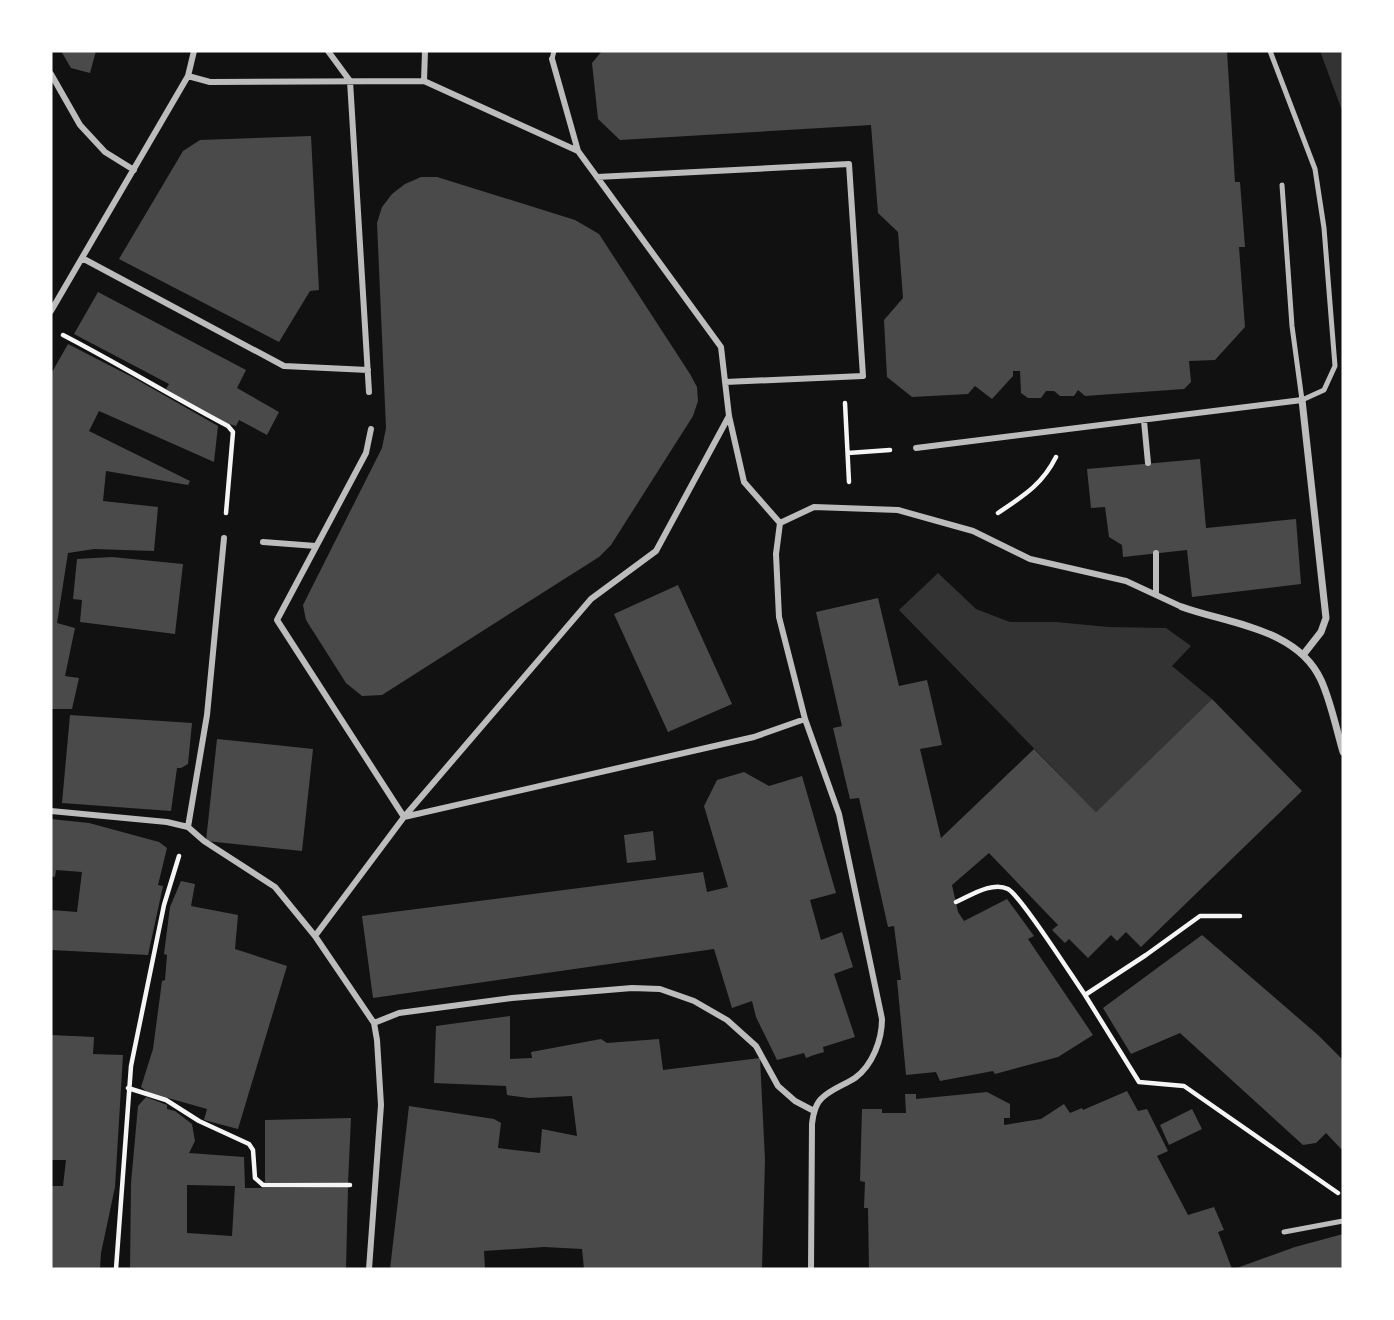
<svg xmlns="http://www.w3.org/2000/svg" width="1394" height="1320" font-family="Mulish,sans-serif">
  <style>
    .water { fill: #333 }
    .building { fill: #4a4a4a; fill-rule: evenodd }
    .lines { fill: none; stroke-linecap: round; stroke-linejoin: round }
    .path { stroke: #f5f5f5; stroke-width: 4.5 }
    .service { stroke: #bcbcbc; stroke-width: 5 }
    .pedestrian { stroke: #bcbcbc; stroke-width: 6 }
    .minor { stroke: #bcbcbc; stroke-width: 7 }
  </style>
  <rect width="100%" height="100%" fill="#111"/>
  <path class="water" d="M1320,51H1343V113Z
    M938,573L976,609L1010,622H1056L1108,627L1166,628L1191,646L1172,666L1212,699L1096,812L899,610Z"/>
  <path class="building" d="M61,51H96L90,73L71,68Z
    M602,51H1227L1235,182H1240L1245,247H1239L1245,327L1215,360L1189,361L1191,382L1184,389L1085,396L1078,390L1074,396H1060L1054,391H1046L1041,398H1028L1021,393L1020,371H1013V376L992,399L975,386L968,394L912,397L887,377L884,320L903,298L898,232L878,213L871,125L620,140L598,119L592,63Z
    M311,136L319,290L310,291L279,342L119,259L183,151L200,140Z
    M421,177H437L575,220L599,234L690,374L697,387L698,401L693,416L611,545L599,557L382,695L362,696L346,683L306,620L303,605L382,448L386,428L377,223L382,207L392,194L405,184Z
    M98,292L246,370L237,388L279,412L267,435L239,420L236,426L219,421L166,389L169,384L74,334Z
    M68,344L134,378L218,426L214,462L99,411L89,431L190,481L188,485L106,471L103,501L158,507L154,551L94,549L68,553L57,623L75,628L65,676L79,678L72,709H51V374Z
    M1200,459L1206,528L1296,519L1301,584L1192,597L1187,550L1123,557L1122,545L1109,537L1105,507L1091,508L1087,469Z
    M112,557L183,564L175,634L80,622L82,600L73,599L77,559Z
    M678,585L732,704L668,732L614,614Z
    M878,598L899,686L927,680L942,745L920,749L941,838L1034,749L1096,812L1212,699L1302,791L1141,947L1126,932L1117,941L1111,935L1088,958L1069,939L1065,943L1052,930L1058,925L989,853L952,885L958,912L964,921L1007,899L1034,936L1028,939L1093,1035L1058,1057L995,1074L993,1071L940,1081L936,1072L906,1075L897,980H901L894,926L888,927L859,798L850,799L833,728L842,726L816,612Z
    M70,715L192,723L188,764L181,768H177L171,811L62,803Z
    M217,739L313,749L302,851L206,841Z
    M744,772L769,786L802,776L836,893L810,900L821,940L842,932L853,967L834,974L855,1037L823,1047L824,1052L814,1055L806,1058L804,1053L777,1060L756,1017L752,1001L732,1008L714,949L373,998L362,916L703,872L707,892L728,887L704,806L717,780Z
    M51,819L89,823L159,842L167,848L158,885L163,886L148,955L51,950V910L77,912L82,872L56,870L55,877L51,876Z
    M653,831L656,860L627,863L624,835Z
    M181,881L195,884L191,906L238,915L235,949L287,966L238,1129L204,1120L207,1109L147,1092L141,1087L153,1049L162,981L165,980L167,955L164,954L170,907Z
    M1202,935L1318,1035L1343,1060V1151L1326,1133L1316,1143L1303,1145L1180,1033L1131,1054L1103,1008Z
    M510,1016V1059L532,1058L531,1052L601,1039L607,1043L659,1039L663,1070L760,1058L765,1160L762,1269H584L582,1249L544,1247L484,1251L485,1269H390L409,1106L494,1119L501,1123L498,1148L540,1153L542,1129L577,1136L572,1096L529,1098L507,1095L506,1086L434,1083L436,1026Z
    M51,1035L94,1037L93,1054L123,1055L115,1187L101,1253L100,1269H51V1186H63L66,1160H51Z
    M1127,1091L1138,1111L1147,1109L1168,1151L1157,1156L1188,1215L1214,1207L1224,1230L1218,1232L1232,1269H869L868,1208H864L865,1182L860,1181L862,1109H882V1113H906L905,1094H916V1099L987,1092L1010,1104V1118H1004V1125L1041,1119L1064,1104L1070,1113L1082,1108L1083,1110Z
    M146,1097L167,1105V1109L175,1111L192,1124L195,1141L189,1153L244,1157L245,1188L348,1187L346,1269H130L131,1183L138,1106ZM187,1185L235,1186L232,1236L187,1233Z
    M1192,1109L1202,1129L1169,1145L1160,1125Z
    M351,1118L348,1183L265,1182V1120Z
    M1343,1234V1269H1234L1295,1247Z"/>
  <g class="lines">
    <path class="path" d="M63,335C119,364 173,397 228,426L233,432L226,513
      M845,403L849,482
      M848,453L890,450
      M998,513C1023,496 1042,485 1056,457
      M956,902C970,896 992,881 1008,889C1021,896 1073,978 1085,995L1146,955L1200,916H1240
      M1085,995L1139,1082L1184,1086L1338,1193
      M128,1088L166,1100L199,1121L249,1144L253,1150L255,1178L263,1185H350
      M116,1269L131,1066L164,905L179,856"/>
    <path class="service" d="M1270,51L1315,169L1324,228L1335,366L1324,390L1302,400L1292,326L1282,185
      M552,59L554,51
      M1284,1232L1343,1221"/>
    <path class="pedestrian" d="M328,51L350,81L369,392
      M552,59L578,151L721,347L729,416L744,482L780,523
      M51,74L80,125L105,152L134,170
      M188,76L210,82L424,81L578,151
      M424,81L425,51
      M597,177L849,164L863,376L725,382
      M82,258L284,366L368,370
      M51,311L188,76L194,51
      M1144,421L1148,463
      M371,429L366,453L277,620L404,817L591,599L656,551L729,416
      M916,448L1302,400
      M263,542L316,546
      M1156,595V553
      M51,811L167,822L188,827L204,841L275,887L315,936L374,1023L377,1040L381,1105L369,1269
      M188,827L207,715L224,538
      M315,936L404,817L754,737L805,719
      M374,1023L399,1013L512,998L632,988L660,989L694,1001L727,1020L756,1046L778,1086L795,1101L814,1111
      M811,1269L812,1124C813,1115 815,1104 822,1098C831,1089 844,1085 855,1078C873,1065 882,1039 882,1019L839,814L805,719L779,617L776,554L780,523L814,507L898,510L973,531L1030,559L1126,581L1182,607"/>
    <path class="minor" d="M1302,400L1326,618L1321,632L1303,655
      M1182,607C1229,624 1297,628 1321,680C1331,702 1336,728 1343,752"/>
  </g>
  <rect width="1394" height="1320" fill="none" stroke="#ffffff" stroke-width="105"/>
</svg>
